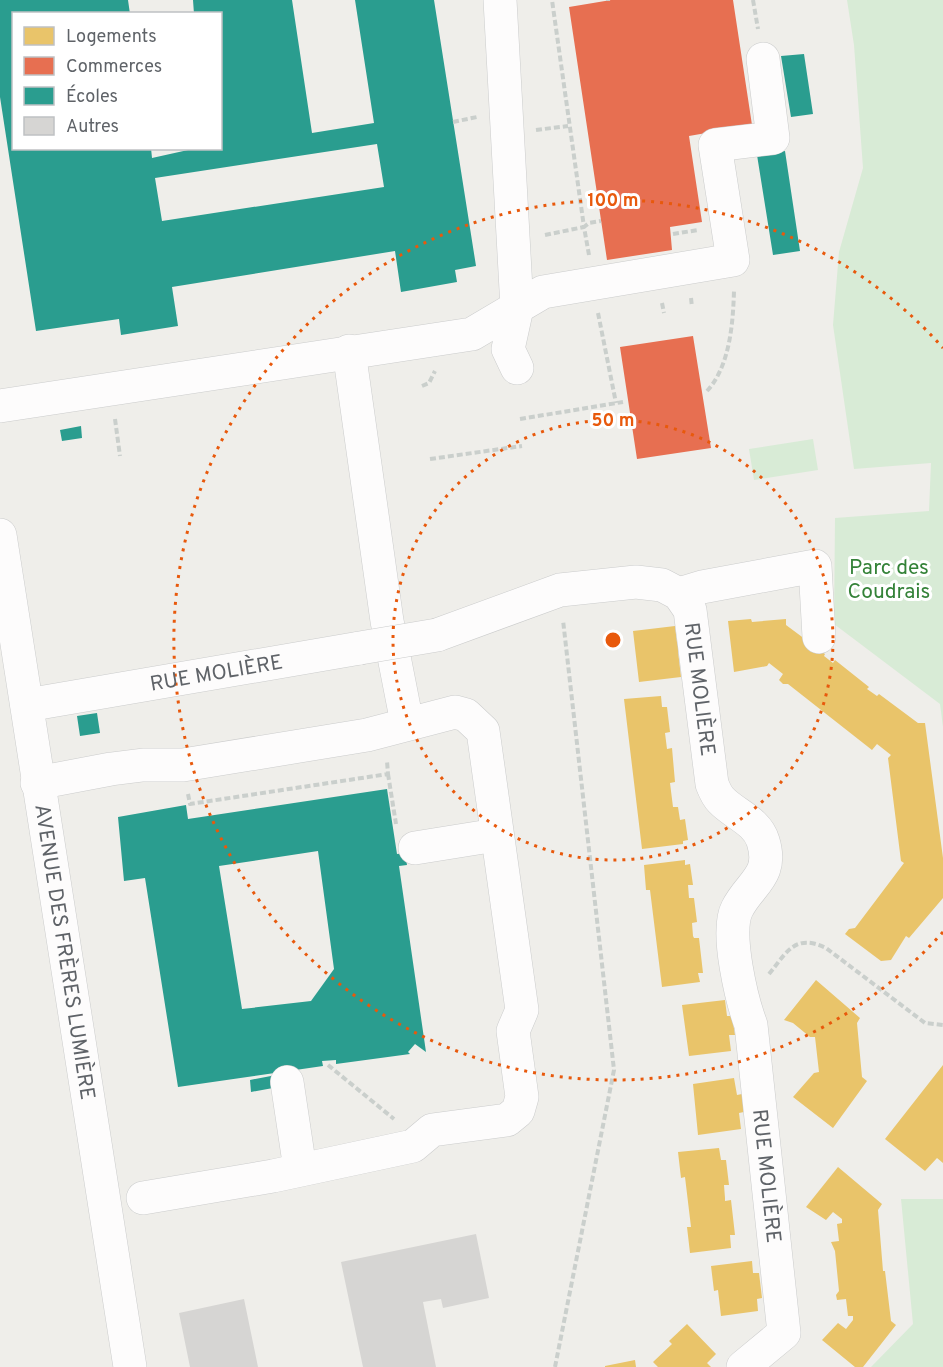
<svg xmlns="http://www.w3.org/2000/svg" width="943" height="1367" font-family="Overpass,sans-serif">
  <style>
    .green { fill: #d8ebd6 }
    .homes { fill: #e9c46a }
    .shops { fill: #e76f51 }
    .schools { fill: #2a9d8f; fill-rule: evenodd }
    .building { fill: #d6d5d3 }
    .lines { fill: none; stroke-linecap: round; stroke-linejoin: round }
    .minor-casing { stroke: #cbcccc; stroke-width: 34 }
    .path { stroke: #cacfcc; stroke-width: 4; stroke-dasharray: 6 3; stroke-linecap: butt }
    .minor { stroke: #fdfcfc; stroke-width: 33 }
    .minor-bridge-casing { stroke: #cbcccc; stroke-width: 34; stroke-linecap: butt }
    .minor-bridge { stroke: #fdfcfc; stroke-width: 33 }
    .ring { fill: none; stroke: #e8590c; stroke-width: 3; stroke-dasharray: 3 6 }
    .labels { text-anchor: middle; stroke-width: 6; stroke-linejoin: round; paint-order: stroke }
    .park-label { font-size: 21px; fill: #348238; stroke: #fff }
    .street-label { font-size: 21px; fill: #5f6368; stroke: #fff }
    .centre { fill: #e8590c; stroke: #fff; stroke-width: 3 }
    .ring-label { font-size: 18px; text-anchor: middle; font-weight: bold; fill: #e8590c; stroke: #fff; stroke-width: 6; stroke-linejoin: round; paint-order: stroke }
  </style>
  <rect width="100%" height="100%" fill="#efeeea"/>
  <path class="green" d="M847,0H943V727L940,704L834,624L835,518L929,511L931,463L854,469L833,325L839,252L863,168L854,45Z
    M813,439L818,470L754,480L749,449Z
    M901,1199H943V1367H871L913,1324Z"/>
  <path class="homes" d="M751,619L752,622L786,619V625L825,654L824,656L833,663L835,660L869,687L867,689L877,696L879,694L918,723H925L943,858V898L909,938L906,936L891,960L881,961L845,934L849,929L855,928L904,863L901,861L888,758L891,755L877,744L872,750L788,684H783L779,680L783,674L769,663L767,666L734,672L728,621Z
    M675,626L677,642L682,641V651H678L681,677L639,682L633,631Z
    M661,696L662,707H667L670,732L665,733L667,749L672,748L675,782L670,783L673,807H678L680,820L685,819L688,840L683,841V844L642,849L624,699Z
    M685,860V865L690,864L693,885H688L689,898H694L697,922L692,923L693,936L694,938H699L703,973H698L700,982L662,987L650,890H646L644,865Z
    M816,980L860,1018L857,1023L862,1077L867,1081L833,1128L793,1097L814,1073L819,1072L815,1037H810L793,1023L784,1020Z
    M725,1000L727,1016H732L735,1035H729L731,1051L689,1056L682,1005Z
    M943,1065V1163L937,1158L925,1171L885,1139Z
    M734,1078L737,1095L742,1094L744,1112L739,1113L741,1129L698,1135L693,1084Z
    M719,1148L721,1160H726L729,1185H724L725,1198V1201L731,1200L735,1235H730L731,1248L690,1253L687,1227H691L685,1177L681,1178L678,1152Z
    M838,1167L882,1204L878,1210L883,1271H885L891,1321L896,1325L863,1367H855L822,1340L838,1323L846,1329L853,1320V1316H848L846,1299L837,1300L836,1295L839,1291L835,1251L831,1242L839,1241L837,1224L842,1223V1219L833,1212L826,1220L806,1207Z
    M752,1261L753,1273H759L762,1298L757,1299L758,1311L721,1316L718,1290L714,1291L711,1266Z
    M687,1324L716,1354L707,1363L711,1367H658L653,1362L672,1344L669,1341Z
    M635,1360L636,1367H605V1366Z"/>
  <path class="shops" d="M611,0H733L752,125L689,136L702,222L670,227L672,250L607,260L569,7Z
    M693,336L711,448L637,459L620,347Z"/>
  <path class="schools" d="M0,0H128L130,14H14V148H151L152,158L197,148H220V14H194L193,0H292L312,133L374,123L355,0H434L476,266L455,270L457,282L401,292L395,251L172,287L178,326L121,335L119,319L36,331L0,97ZM377,144L384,187L162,221L155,178Z
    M804,54L813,114L791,117L781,56Z
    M785,151L800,251L773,255L757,155Z
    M81,426L82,438L62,441L60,430Z
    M97,713L100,733L80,736L77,716Z
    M387,789L397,854L405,853L407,865L399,866L426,1052L415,1044L408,1052L410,1054L336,1064V1060L322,1061L323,1066L178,1087L145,878L124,881L118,817L186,805L188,819ZM318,851L334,969L311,1001L242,1009L219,866Z
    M271,1076L273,1088L251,1092L250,1080Z"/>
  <path class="building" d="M476,1234L489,1298L443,1308L441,1299L423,1302L436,1367H363L341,1262Z
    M244,1299L258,1367H190L179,1313Z"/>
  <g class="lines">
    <defs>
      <g id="minor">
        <path d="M500,0L517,308L508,349L517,368"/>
        <path d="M349,351L387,621L407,723"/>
        <path d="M0,406L472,334L543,292L733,260L715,145L773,138L763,59"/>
        <path id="s1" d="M0,535L130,1367"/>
        <path d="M679,594L702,587L815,566L819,637"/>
        <path id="s2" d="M437,635L560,590L636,582L662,585L679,594L690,610L712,784C714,789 717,796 721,800C734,814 757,821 763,841C774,876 750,883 737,909C725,932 742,1001 751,1025L784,1333L743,1367"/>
        <path id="s3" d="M27,705L360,648"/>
        <path d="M37,783L111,769L143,765H183L367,735L455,712L466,715L483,731L522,1010L513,1031L522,1097L518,1111L507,1120L432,1130L413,1146L273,1176L143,1198"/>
        <path d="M415,848L496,835"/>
        <path d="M287,1082L300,1169"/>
      </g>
    </defs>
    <use href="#minor" class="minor-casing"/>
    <path class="path" d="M608,0V1
      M753,0L758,29
      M453,122L477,117
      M536,130L568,126
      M673,234L698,230
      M545,235L584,227L552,0
      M589,255L584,227L589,223L601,221
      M691,298L692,307
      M662,303L664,313
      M598,313L616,403
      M422,386L429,383L435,371
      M707,391C730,366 733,323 734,291
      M115,419L120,456
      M520,419L623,402
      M430,459L522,446
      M388,774L396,824
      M188,794L190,804L388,774L387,761
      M769,974C787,952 795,933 826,948L925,1023L943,1025
      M328,1065L394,1119
      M555,1367L614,1070L563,620"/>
    <use href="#minor" class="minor"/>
    <defs>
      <path id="minor-bridge" d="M360,648L437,635"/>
    </defs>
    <use href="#minor-bridge" class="minor-bridge-casing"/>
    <use href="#minor-bridge" class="minor-bridge"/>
  </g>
  <g class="ring">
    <circle cx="613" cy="640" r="220"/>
    <path d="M943 932A440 440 0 1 1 943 348"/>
  </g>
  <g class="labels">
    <g class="park-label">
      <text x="889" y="574">Parc des<tspan x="889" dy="24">Coudrais</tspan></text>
    </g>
    <g class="street-label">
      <text dy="7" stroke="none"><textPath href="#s3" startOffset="192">RUE MOLIÈRE</textPath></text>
      <text dy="7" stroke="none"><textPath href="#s2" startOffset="352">RUE MOLIÈRE</textPath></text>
      <text dy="7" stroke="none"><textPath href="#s1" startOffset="422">AVENUE DES FRÈRES LUMIÈRE</textPath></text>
      <text dy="7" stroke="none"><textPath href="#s2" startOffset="873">RUE MOLIÈRE</textPath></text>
    </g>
  </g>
  <circle cx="613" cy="640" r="9" class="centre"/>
  <g class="ring-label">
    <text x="613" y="206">100 m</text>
    <text x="613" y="426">50 m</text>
  </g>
  <rect x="12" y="12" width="210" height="138" fill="#ffffff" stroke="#bfc1c3" stroke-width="1.5"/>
  <rect x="24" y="27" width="30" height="18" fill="#e9c46a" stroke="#bfc1c3" stroke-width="1.5"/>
  <text x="66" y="42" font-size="18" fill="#5f6368">Logements</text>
  <rect x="24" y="57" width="30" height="18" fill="#e76f51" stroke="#bfc1c3" stroke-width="1.5"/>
  <text x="66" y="72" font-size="18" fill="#5f6368">Commerces</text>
  <rect x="24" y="87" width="30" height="18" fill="#2a9d8f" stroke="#bfc1c3" stroke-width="1.5"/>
  <text x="66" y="102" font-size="18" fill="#5f6368">Écoles</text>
  <rect x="24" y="117" width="30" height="18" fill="#d6d5d3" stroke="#bfc1c3" stroke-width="1.5"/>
  <text x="66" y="132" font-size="18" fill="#5f6368">Autres</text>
</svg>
